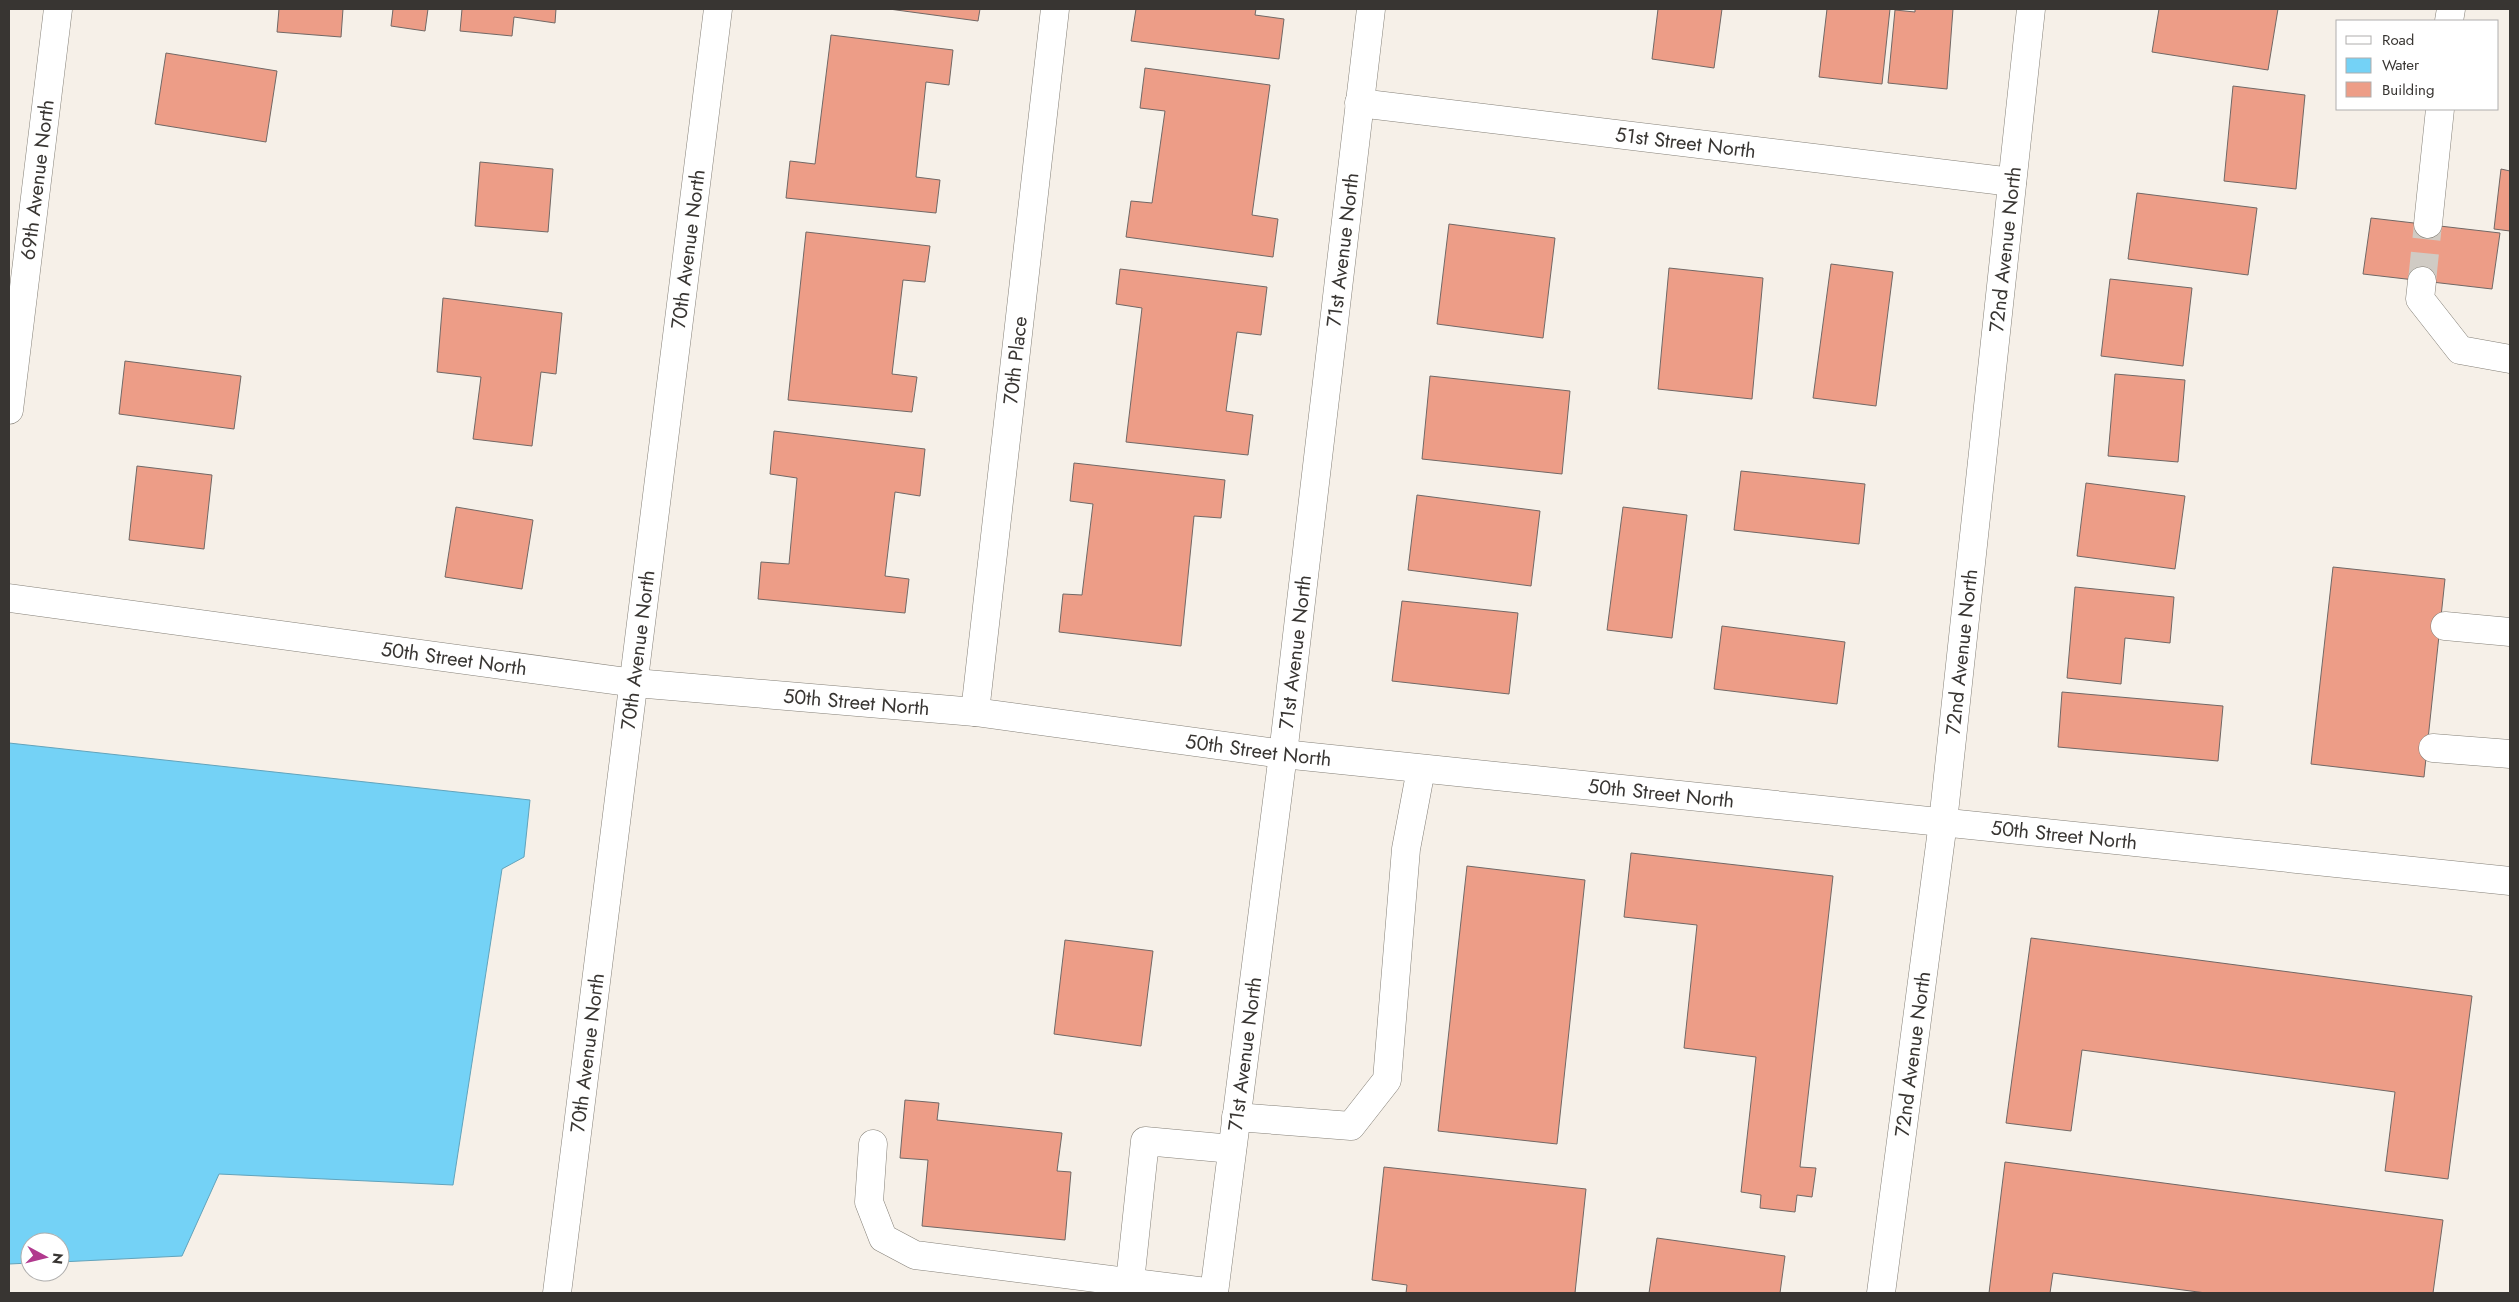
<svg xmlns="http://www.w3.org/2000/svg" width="2519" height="1302" font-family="Jost,sans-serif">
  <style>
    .water { fill: #74d2f6; stroke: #62a3bb }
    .building { fill: #ed9d87; stroke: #716865 }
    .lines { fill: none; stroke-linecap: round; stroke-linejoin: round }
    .minor-tunnel { stroke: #d0cbc4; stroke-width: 28; stroke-dasharray: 28 14; stroke-linecap: butt }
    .minor-casing { stroke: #858078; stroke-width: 29 }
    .minor { stroke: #fff; stroke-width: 28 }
    .labels { text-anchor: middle; stroke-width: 5; stroke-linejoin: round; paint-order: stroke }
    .street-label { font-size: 20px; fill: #383532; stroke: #fff }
  </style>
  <rect width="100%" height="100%" fill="#f6f0e8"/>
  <path class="water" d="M9,743L530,800L524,857L502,869L453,1185L219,1174L182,1256L60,1262V1242H30V1263L9,1264Z"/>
  <path class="building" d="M279,9H343L341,37L277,32Z
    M393,9H428L425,31L391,26Z
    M462,9H556L555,23L514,17L512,36L460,31Z
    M889,9H980L978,21Z
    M1136,9H1256L1255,15L1284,19L1279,59L1131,41Z
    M1658,9H1722L1714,68L1652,59Z
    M1827,9H1890L1882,84L1819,77Z
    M1915,9H1953L1947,89L1888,83L1895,10L1915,12Z
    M2159,9H2278L2268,70L2152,52Z
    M831,35L953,50L949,85L926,82L916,177L940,180L936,213L786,198L790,161L815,164Z
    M166,53L277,71L266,142L155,124Z
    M1145,68L1270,85L1252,215L1278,219L1273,257L1126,237L1131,201L1152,203L1165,111L1140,108Z
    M2233,86L2305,95L2296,189L2224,181Z
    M480,162L553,169L548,232L475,226Z
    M2501,169L2510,171V231L2494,229Z
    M2137,193L2257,208L2248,275L2128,259Z
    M2371,218L2500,233L2492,289L2363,274Z
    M1449,224L1555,238L1543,338L1437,324Z
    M806,232L930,246L925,282L903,280L892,374L917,377L912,412L788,400Z
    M1831,264L1893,272L1876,406L1813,398Z
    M1669,268L1763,278L1752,399L1658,389Z
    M1120,269L1267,287L1261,335L1237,332L1226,411L1253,415L1248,455L1126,442L1142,308L1116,304Z
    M2110,279L2192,288L2183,366L2101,356Z
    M443,298L562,313L556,374L541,372L532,446L473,439L481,377L437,372Z
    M125,361L241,376L234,429L119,414Z
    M2115,374L2185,380L2178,462L2108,456Z
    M1430,376L1570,391L1562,474L1422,459Z
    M774,431L925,449L920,496L895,492L885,576L909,579L905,613L758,599L761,562L789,564L797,478L770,474Z
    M1074,463L1225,480L1221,518L1194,516L1181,646L1059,632L1063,594L1082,595L1093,504L1070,501Z
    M137,466L212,475L204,549L129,540Z
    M1741,471L1865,484L1859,544L1734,530Z
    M2086,483L2185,496L2175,569L2077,556Z
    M1417,495L1540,511L1531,586L1408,570Z
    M456,507L533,520L522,589L445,577Z
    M1623,507L1687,515L1672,638L1607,630Z
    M2333,567L2445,579L2424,777L2311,764Z
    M2075,587L2174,597L2170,643L2125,638L2121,684L2067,678Z
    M1402,601L1518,613L1509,694L1392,681Z
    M1722,626L1845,642L1837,704L1714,689Z
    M2062,692L2223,706L2218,761L2058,747Z
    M1631,853L1833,876L1800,1167L1816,1168L1812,1197L1797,1195L1795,1212L1760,1208L1761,1195L1741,1192L1756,1057L1684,1048L1697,925L1624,917Z
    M1467,866L1585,880L1557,1144L1438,1131Z
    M2031,938L2472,996L2448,1179L2385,1171L2395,1092L2082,1050L2071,1131L2006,1123Z
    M1065,940L1153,951L1141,1046L1054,1034Z
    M905,1100L939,1103L937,1120L1062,1133L1057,1171L1071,1172L1065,1240L922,1226L928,1160L900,1158Z
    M2005,1162L2443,1220L2433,1293H2206L2053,1273L2050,1293H1989Z
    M1384,1167L1586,1189L1575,1293H1406L1407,1285L1372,1280Z
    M1657,1238L1785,1256L1780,1293H1649Z"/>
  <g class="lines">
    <path class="minor-tunnel" d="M2422,281L2428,224"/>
    <defs>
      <g id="minor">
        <path d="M2449,21L2451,9"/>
        <path id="s1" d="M1359,103L2012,182"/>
        <path d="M2428,224L2440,109"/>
        <path d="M2422,281L2420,299L2460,350L2510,359"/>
        <path id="s2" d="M9,410L58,9"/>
        <path id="s3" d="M9,598L635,683L975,712L1283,754L2510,881"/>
        <path d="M2445,626L2510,632"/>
        <path id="s4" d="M975,712L1055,9"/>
        <path d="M2433,748L2510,754"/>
        <path d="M1236,1117L1351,1126L1387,1080L1406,849L1421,769"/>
        <path d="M873,1144L869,1202L883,1238L915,1255L1214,1293"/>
        <path d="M1130,1282L1145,1141L1232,1149"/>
        <path id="s5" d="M557,1293L718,9"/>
        <path id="s6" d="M1214,1293L1283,754L1371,9"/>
        <path id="s7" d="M1881,1293L1943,822L2031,9"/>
      </g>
    </defs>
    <use href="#minor" class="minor-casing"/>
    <use href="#minor" class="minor"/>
  </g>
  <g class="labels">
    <g class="street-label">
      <text dy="7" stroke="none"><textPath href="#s1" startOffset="329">51st Street North</textPath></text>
      <text dy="7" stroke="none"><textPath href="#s2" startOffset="232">69th Avenue North</textPath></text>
      <text dy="7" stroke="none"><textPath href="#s5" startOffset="1052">70th Avenue North</textPath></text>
      <text dy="7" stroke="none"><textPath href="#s6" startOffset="1051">71st Avenue North</textPath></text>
      <text dy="7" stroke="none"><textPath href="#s7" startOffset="1051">72nd Avenue North</textPath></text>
      <text dy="7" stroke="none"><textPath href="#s4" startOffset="354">70th Place</textPath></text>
      <text dy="7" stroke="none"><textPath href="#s5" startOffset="648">70th Avenue North</textPath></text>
      <text dy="7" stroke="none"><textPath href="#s6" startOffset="646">71st Avenue North</textPath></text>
      <text dy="7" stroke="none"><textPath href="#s7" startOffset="646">72nd Avenue North</textPath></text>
      <text dy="7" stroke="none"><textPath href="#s3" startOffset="449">50th Street North</textPath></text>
      <text dy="7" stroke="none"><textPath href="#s3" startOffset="854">50th Street North</textPath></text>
      <text dy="7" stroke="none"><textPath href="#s3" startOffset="1259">50th Street North</textPath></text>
      <text dy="7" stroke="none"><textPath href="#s3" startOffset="1664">50th Street North</textPath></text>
      <text dy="7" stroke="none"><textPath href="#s3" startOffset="2069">50th Street North</textPath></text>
      <text dy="7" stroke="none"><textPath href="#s5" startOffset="242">70th Avenue North</textPath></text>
      <text dy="7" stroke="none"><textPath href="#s6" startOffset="241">71st Avenue North</textPath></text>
      <text dy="7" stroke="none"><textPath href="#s7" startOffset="241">72nd Avenue North</textPath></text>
    </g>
  </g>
  <rect width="2519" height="1302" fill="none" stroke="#383532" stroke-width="20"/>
  <rect x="2336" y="20" width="162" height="90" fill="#ffffff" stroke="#afaead"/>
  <rect x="2346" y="36" width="25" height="8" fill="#ffffff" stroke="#afaead"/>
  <text x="2382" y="45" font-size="15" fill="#383532">Road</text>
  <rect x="2346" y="58" width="25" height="15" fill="#74d2f6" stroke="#afaead"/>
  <text x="2382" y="70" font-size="15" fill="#383532">Water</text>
  <rect x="2346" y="82" width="25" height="15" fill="#ed9d87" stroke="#afaead"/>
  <text x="2382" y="95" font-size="15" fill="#383532">Building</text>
  <g transform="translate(45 1257) rotate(97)"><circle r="24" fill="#ffffff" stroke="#afaead"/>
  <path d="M0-4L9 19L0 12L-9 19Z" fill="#b1398e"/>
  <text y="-8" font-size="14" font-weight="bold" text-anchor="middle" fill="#383532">N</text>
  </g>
</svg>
